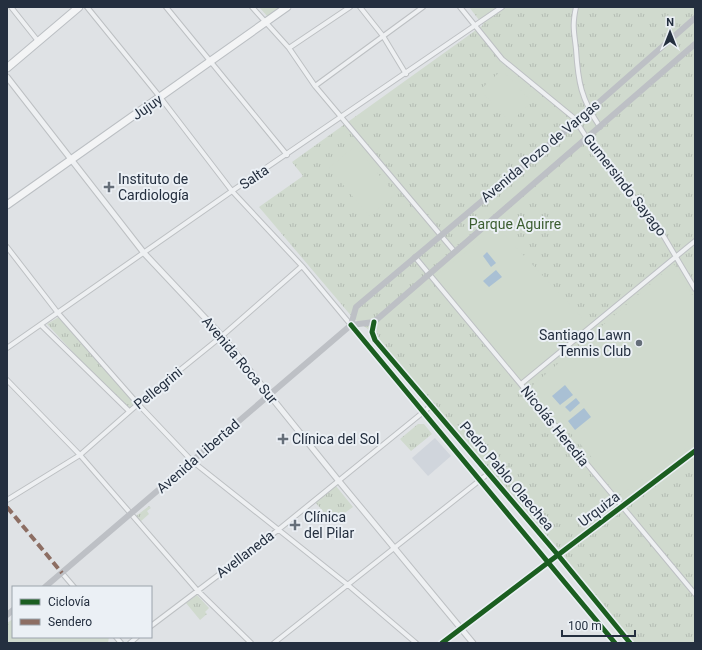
<svg xmlns="http://www.w3.org/2000/svg" width="702" height="650" font-family="Roboto,sans-serif">
  <style>
    .built { fill: #d0d5dc }
    .park { fill: url(#park-tufts) }
    .pitch { fill: #d0dace }
    .water { fill: #a9c0d4 }
    .lines { fill: none; stroke-linecap: round; stroke-linejoin: round }
    .minor-casing { stroke: #bdc0c3; stroke-width: 6 }
    .tertiary-casing { stroke: #bdc0c3; stroke-width: 7 }
    .primary-casing { stroke: #bbbfc3; stroke-width: 9 }
    .minor { stroke: #eef0f2; stroke-width: 4 }
    .tertiary { stroke: #eef0f2; stroke-width: 5 }
    .secondary { stroke: #bdc0c5; stroke-width: 6 }
    .primary { stroke: #f3f4f5; stroke-width: 7 }
    .quiet { stroke: #8d6e63; stroke-width: 4; stroke-dasharray: 8 4; stroke-linecap: butt }
    .cycleway-casing { stroke: #ebf0f5; stroke-width: 8 }
    .cycleway { stroke: #1b5e20; stroke-width: 5 }
    .poi-dot { fill: #656e79; stroke: #ebf0f5; stroke-width: 1.5 }
    .labels { text-anchor: middle; stroke-width: 4; stroke-linejoin: round; paint-order: stroke }
    .street-label { font-size: 14px; fill: #242f3f; stroke: #ebf0f5 }
    .poi-label { font-size: 14px; fill: #242f3f; stroke: #ebf0f5; text-anchor: start }
    .park-label { font-size: 14px; fill: #3b5d30; stroke: #ebf0f5 }
  </style>
  <defs>
    <pattern id="park-tufts" width="24" height="20" patternUnits="userSpaceOnUse"><rect width="24" height="20" fill="#d0dace"/><path d="M3 7l-1-3M5 7V3M7 7l1-3M15 17l-1-3M17 17v-4M19 17l1-3" fill="none" stroke="#b2bbb2"/></pattern>
  </defs>
  <rect width="100%" height="100%" fill="#dfe2e5"/>
  <path class="built" d="M435,438L451,456L428,476L412,458Z"/>
  <path class="park" d="M469,7H695V643H634L562,555L563,554L369,330L353,318L259,207L303,176L292,162L483,25Z
    M62,315L136,405L127,411L47,324Z
    M418,424H424L432,434L411,451L400,439Z
    M336,486L353,507L332,522L315,502Z
    M149,506L151,508L147,511L149,514L140,522L136,516Z
    M197,595L209,608L205,612L207,614L200,620L186,603Z
    M13,619V637H109L108,643H7V623Z"/>
  <path class="pitch" d="M259,7H282L268,17Z
    M502,70L532,102L510,122L480,90Z
    M355,146L395,194L369,216L329,168Z
    M497,227L590,326L521,384L434,277Z
    M674,264L695,300V442L622,494L532,386Z"/>
  <path class="water" d="M487,252L496,263L491,267L483,256Z
    M496,270L502,277L489,287L483,281Z
    M565,385L573,395L560,405L552,396Z
    M576,398L580,403L570,412L565,407Z
    M584,408L591,417L575,430L568,421Z"/>
  <g class="lines">
    <defs>
      <path id="minor" d="M11,7L38,41
        M87,7L160,97L232,191L302,266L351,325
        M166,7L287,155
        M252,7L289,48L315,86L454,251
        M360,7L383,36L406,74
        M460,7L502,59L574,118L594,149L657,225L695,289
        M576,7C572,26 574,31 576,49C578,82 581,99 600,127
        M289,48L350,7
        M315,86L423,7
        M7,247L58,313L138,404L192,461L348,585L416,643
        M415,257L695,594
        M41,325L129,411
        M7,348L232,191L502,7
        M7,380L80,455L197,590L251,643
        M521,384L695,241
        M7,500L80,455L138,404L222,336L302,266
        M62,573L74,587
        M151,626L278,530L432,405
        M116,637L121,643
        M130,643L137,637
        M274,643L489,473
        M442,643L695,451"/>
      <path id="tertiary" d="M7,77L144,253L222,336L338,480L473,643
        M374,322L372,332L375,340L558,555L630,643
        M351,325L615,643"/>
      <path id="primary" d="M7,68L79,7
        M7,205L287,7"/>
    </defs>
    <use href="#minor" class="minor-casing"/>
    <use href="#tertiary" class="tertiary-casing"/>
    <use href="#primary" class="primary-casing"/>
    <use href="#minor" class="minor"/>
    <use href="#tertiary" class="tertiary"/>
    <path class="secondary" d="M351,325L356,307L589,111L695,18
      M351,325L374,322L695,44
      M45,587L351,325
      M7,615L13,610"/>
    <use href="#primary" class="primary"/>
    <path class="quiet" d="M7,507L62,573"/>
    <defs>
      <path id="cycleway" d="M374,322L372,332L375,340L558,555L630,643
        M351,325L615,643
        M442,643L695,451"/>
    </defs>
    <use href="#cycleway" class="cycleway-casing"/>
    <use href="#cycleway" class="cycleway"/>
  </g>
  <g class="poi-dot">
    <path d="M107 181h4v4h4v4h-4v4h-4v-4h-4v-4h4z"/>
    <circle cx="639" cy="343" r="4"/>
    <path d="M281 433h4v4h4v4h-4v4h-4v-4h-4v-4h4z"/>
    <path d="M293 519h4v4h4v4h-4v4h-4v-4h-4v-4h4z"/>
  </g>
  <g class="labels">
    <g class="street-label">
      <text transform="translate(147 107) rotate(-35)" y="5">Jujuy</text>
      <text transform="translate(540 151) rotate(-40)" y="5">Avenida Pozo de Vargas</text>
      <text transform="translate(254 177) rotate(-34)" y="5">Salta</text>
      <text transform="translate(625 185) rotate(52)" y="5">Gumersindo Sayago</text>
      <text transform="translate(240 360) rotate(50)" y="5">Avenida Roca Sur</text>
      <text transform="translate(158 388) rotate(-39)" y="5">Pellegrini</text>
      <text transform="translate(555 426) rotate(51)" y="5">Nicolás Heredia</text>
      <text transform="translate(198 456) rotate(-41)" y="5">Avenida Libertad</text>
      <text transform="translate(507 476) rotate(50)" y="5">Pedro Pablo Olaechea</text>
      <text transform="translate(599 509) rotate(-37)" y="5">Urquiza</text>
      <text transform="translate(245 554) rotate(-37)" y="5">Avellaneda</text>
    </g>
    <g class="poi-label">
      <text x="118" y="184">Instituto de<tspan x="118" dy="16">Cardiología</tspan></text>
      <text x="631" y="340" text-anchor="end">Santiago Lawn<tspan x="631" dy="16">Tennis Club</tspan></text>
      <text x="292" y="444">Clínica del Sol</text>
      <text x="304" y="522">Clínica<tspan x="304" dy="16">del Pilar</tspan></text>
    </g>
    <g class="park-label">
      <text x="515" y="229">Parque Aguirre</text>
    </g>
  </g>
  <rect width="702" height="650" fill="none" stroke="#242f3f" stroke-width="16"/>
  <rect x="12" y="586" width="140" height="52" fill="#ebf0f5" stroke="#9ba3ac"/>
  <rect x="20" y="599" width="20" height="6" fill="#1b5e20" stroke="#9ba3ac"/>
  <text x="48" y="606" font-size="12" fill="#242f3f">Ciclovía</text>
  <rect x="20" y="619" width="20" height="6" fill="#8d6e63" stroke="#9ba3ac"/>
  <text x="48" y="626" font-size="12" fill="#242f3f">Sendero</text>
  <g transform="translate(670 32)" stroke="#ebf0f5" stroke-width="3" paint-order="stroke">
  <path d="M0-3L7 15L0 10L-7 15Z" fill="#242f3f"/>
  <text y="-6" font-size="11" font-weight="bold" text-anchor="middle" fill="#242f3f">N</text>
  </g>
  <path d="M562 630v6h73v-6" fill="none" stroke="#242f3f" stroke-width="2"/>
  <text x="568" y="630" font-size="12" fill="#242f3f" stroke="#ebf0f5" stroke-width="3" paint-order="stroke">100 m</text>
</svg>
